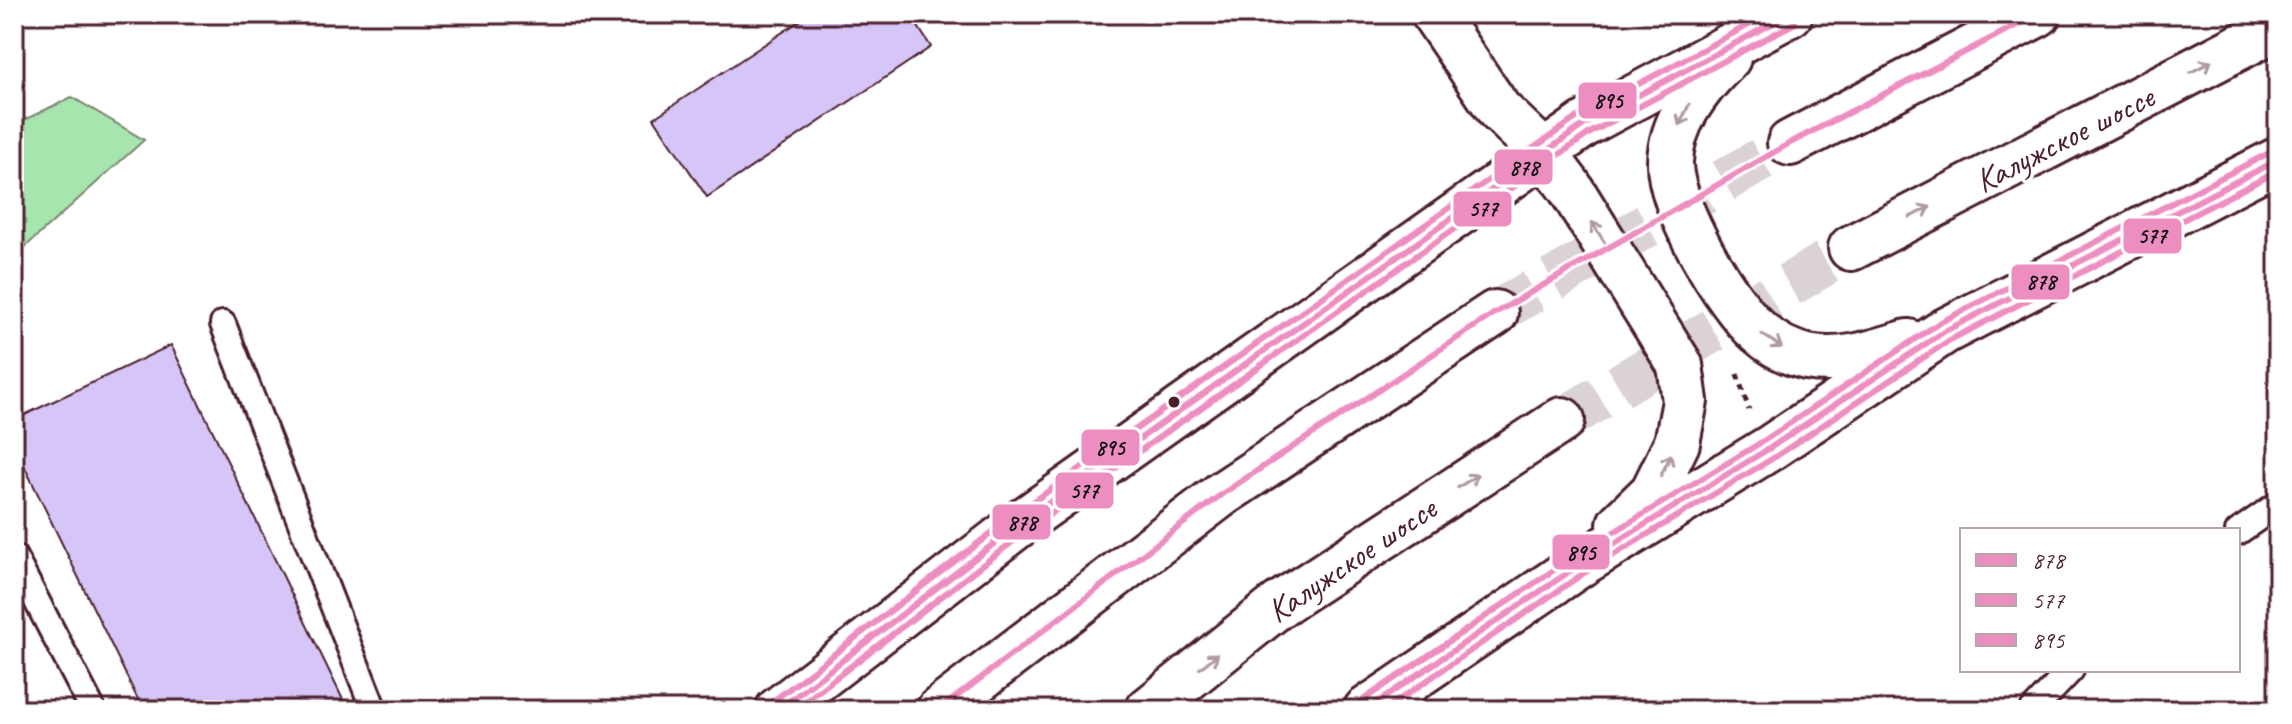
<svg xmlns="http://www.w3.org/2000/svg" width="2292" height="724" font-family="Caveat,sans-serif">
  <style>
    .green { fill: #a6e5ae; stroke: #78826c; stroke-width: 2 }
    .building { fill: #d6c5f7; stroke: #4a1f2b; stroke-width: 2 }
    .lines { fill: none; stroke-linecap: round; stroke-linejoin: round }
    .highway-tunnel { stroke: #dbd2d5; stroke-width: 44; stroke-dasharray: 44 22; stroke-linecap: butt }
    .lane-casing { stroke: #4a1f2b; stroke-width: 30 }
    .secondary-casing { stroke: #4a1f2b; stroke-width: 50 }
    .highway-casing { stroke: #4a1f2b; stroke-width: 50 }
    .path { stroke: #4a1f2b; stroke-width: 5; stroke-dasharray: 6 6; stroke-linecap: butt }
    .lane { stroke: #fff; stroke-width: 24 }
    .secondary { stroke: #fff; stroke-width: 44 }
    .highway { stroke: #fff; stroke-width: 44 }
    .bus-1-casing { stroke: #fff; stroke-width: 12 }
    .bus-2-casing { stroke: #fff; stroke-width: 12 }
    .bus-3-casing { stroke: #fff; stroke-width: 12 }
    .bus-1 { stroke: #ed8ec1; stroke-width: 6 }
    .bus-2 { stroke: #ed8ec1; stroke-width: 6 }
    .bus-3 { stroke: #ed8ec1; stroke-width: 6 }
    .oneway { stroke: #ae9aa0 }
    .bus-dot { fill: #4a1f2b; stroke: #fff; stroke-width: 3 }
    .labels { text-anchor: middle; stroke-width: 7; stroke-linejoin: round; paint-order: stroke }
    .street-label { font-size: 34px; fill: #4a1f2b; stroke: #fff }
    .line-badge { stroke: #fff; stroke-width: 3 }
    .pale-badge-label { font-size: 22px; text-anchor: middle; font-weight: bold; fill: #111 }
  </style>
  <rect width="100%" height="100%" fill="#fff"/>
  <filter id="ink" filterUnits="userSpaceOnUse"><feTurbulence type="fractalNoise" baseFrequency=".0125" numOctaves="2"/><feDisplacementMap in="SourceGraphic" scale="16" xChannelSelector="R" yChannelSelector="G"/><feConvolveMatrix kernelMatrix="1 2 1 2 8 2 1 2 1" color-interpolation-filters="sRGB"/></filter>
  <g filter="url(#ink)">
    <path class="green" d="M72,97L144,140L14,257V125Z"/>
    <path class="building" d="M810,14H910L931,47L707,197L654,118Z
      M171,345L348,710H143L14,445V420Z"/>
    <g class="lines">
      <path class="highway-tunnel" d="M1495,313L1790,143
        M1562,420L1851,248"/>
      <defs>
        <path id="lane" d="M223,324L374,710
          M2238,532L2278,504
          M14,557L93,710
          M2033,710L2071,670"/>
        <path id="secondary" d="M1434,14L1499,110L1544,153L1569,186L1680,365L1685,401L1677,443L1653,492L1620,524
          M1728,58C1699,86 1671,121 1670,162C1669,206 1726,303 1759,332C1772,344 1789,353 1807,357C1842,364 1875,352 1908,342
          M778,710L1022,522L1585,124L1790,14
          M1366,710L1579,565L1770,448L1945,331L2278,160"/>
        <path id="highway" d="M1790,143L2038,14
          M1851,248L2278,27
          M939,710L1222,494L1495,313
          M1148,710L1280,604L1562,420"/>
      </defs>
      <use href="#lane" class="lane-casing"/>
      <use href="#secondary" class="secondary-casing"/>
      <use href="#highway" class="highway-casing"/>
      <path class="path" d="M1737,374L1749,410"/>
      <use href="#lane" class="lane"/>
      <use href="#secondary" class="secondary"/>
      <use href="#highway" class="highway"/>
      <defs>
        <path id="bus-1" d="M778,710L1022,522L1585,124L1790,14
          M939,710L1222,494L1495,313L1790,143L2038,14
          M1366,710L1579,565L1770,448L1945,331L2278,160"/>
        <path id="bus-2" d="M794,710L1028,530L1590,133L1795,23
          M1384,710L1584,573L1775,457L1950,340L2278,171"/>
        <path id="bus-3" d="M772,702L1016,514L1579,116L1769,14
          M1360,702L1573,557L1765,440L1939,323L2273,151"/>
      </defs>
      <use href="#bus-1" class="bus-1-casing"/>
      <use href="#bus-2" class="bus-2-casing"/>
      <use href="#bus-3" class="bus-3-casing"/>
      <use href="#bus-1" class="bus-1"/>
      <use href="#bus-2" class="bus-2"/>
      <use href="#bus-3" class="bus-3"/>
    </g>
    <defs><path id="oneway-shaft" d="M-6 0H5M1.5-3L5.5 0L1.5 3" fill="none" stroke-width="1.6" stroke-linecap="round" stroke-linejoin="round" transform="scale(2)"/></defs>
    <g class="oneway">
      <use href="#oneway-shaft" transform="translate(2201 67) rotate(-27)"/>
      <use href="#oneway-shaft" transform="translate(1684 115) rotate(116)"/>
      <use href="#oneway-shaft" transform="translate(1920 212) rotate(-27)"/>
      <use href="#oneway-shaft" transform="translate(1598 232) rotate(-122)"/>
      <use href="#oneway-shaft" transform="translate(1772 341) rotate(34)"/>
      <use href="#oneway-shaft" transform="translate(1666 465) rotate(-64)"/>
      <use href="#oneway-shaft" transform="translate(1468 481) rotate(-33)"/>
      <use href="#oneway-shaft" transform="translate(1209 661) rotate(-39)"/>
    </g>
  </g>
  <circle class="bus-dot" cx="1174" cy="402" r="7"/>
  <g class="labels">
    <g class="street-label">
      <text transform="translate(2064 138) rotate(-27)" y="12">Калужское шоссе</text>
      <text transform="translate(1351 559) rotate(-34)" y="12">Калужское шоссе</text>
    </g>
  </g>
  <g class="line-badge">
    <rect x="1577" y="81" width="61" height="39" rx="8" fill="#ed8ec1"/>
    <rect x="1493" y="148" width="61" height="38" rx="8" fill="#ed8ec1"/>
    <rect x="1452" y="190" width="61" height="38" rx="8" fill="#ed8ec1"/>
    <rect x="2122" y="217" width="61" height="38" rx="8" fill="#ed8ec1"/>
    <rect x="2010" y="263" width="61" height="38" rx="8" fill="#ed8ec1"/>
    <rect x="1080" y="428" width="61" height="39" rx="8" fill="#ed8ec1"/>
    <rect x="1054" y="471" width="61" height="39" rx="8" fill="#ed8ec1"/>
    <rect x="991" y="503" width="61" height="38" rx="8" fill="#ed8ec1"/>
    <rect x="1551" y="533" width="60" height="38" rx="8" fill="#ed8ec1"/>
  </g>
  <g class="pale-badge-label">
    <text x="1608" y="108">895</text>
    <text x="1524" y="175">878</text>
    <text x="1483" y="216">577</text>
    <text x="2152" y="243">577</text>
    <text x="2041" y="289">878</text>
    <text x="1110" y="455">895</text>
    <text x="1084" y="498">577</text>
    <text x="1022" y="530">878</text>
    <text x="1581" y="560">895</text>
  </g>
  <rect width="2292" height="724" fill="none" stroke="#fff" stroke-width="48"/>
  <rect x="24" y="24" width="2244" height="676" fill="none" stroke="#4a1f2b" stroke-width="3" filter="url(#ink)"/>
  <rect x="1960" y="528" width="280" height="144" fill="#ffffff" stroke="#b7a5aa" stroke-width="2"/>
  <rect x="1976" y="554" width="40" height="12" fill="#ed8ec1" stroke="#b7a5aa" stroke-width="2"/>
  <text x="2032" y="568" font-size="24" fill="#4a1f2b">878</text>
  <rect x="1976" y="594" width="40" height="12" fill="#ed8ec1" stroke="#b7a5aa" stroke-width="2"/>
  <text x="2032" y="608" font-size="24" fill="#4a1f2b">577</text>
  <rect x="1976" y="634" width="40" height="12" fill="#ed8ec1" stroke="#b7a5aa" stroke-width="2"/>
  <text x="2032" y="648" font-size="24" fill="#4a1f2b">895</text>
</svg>
